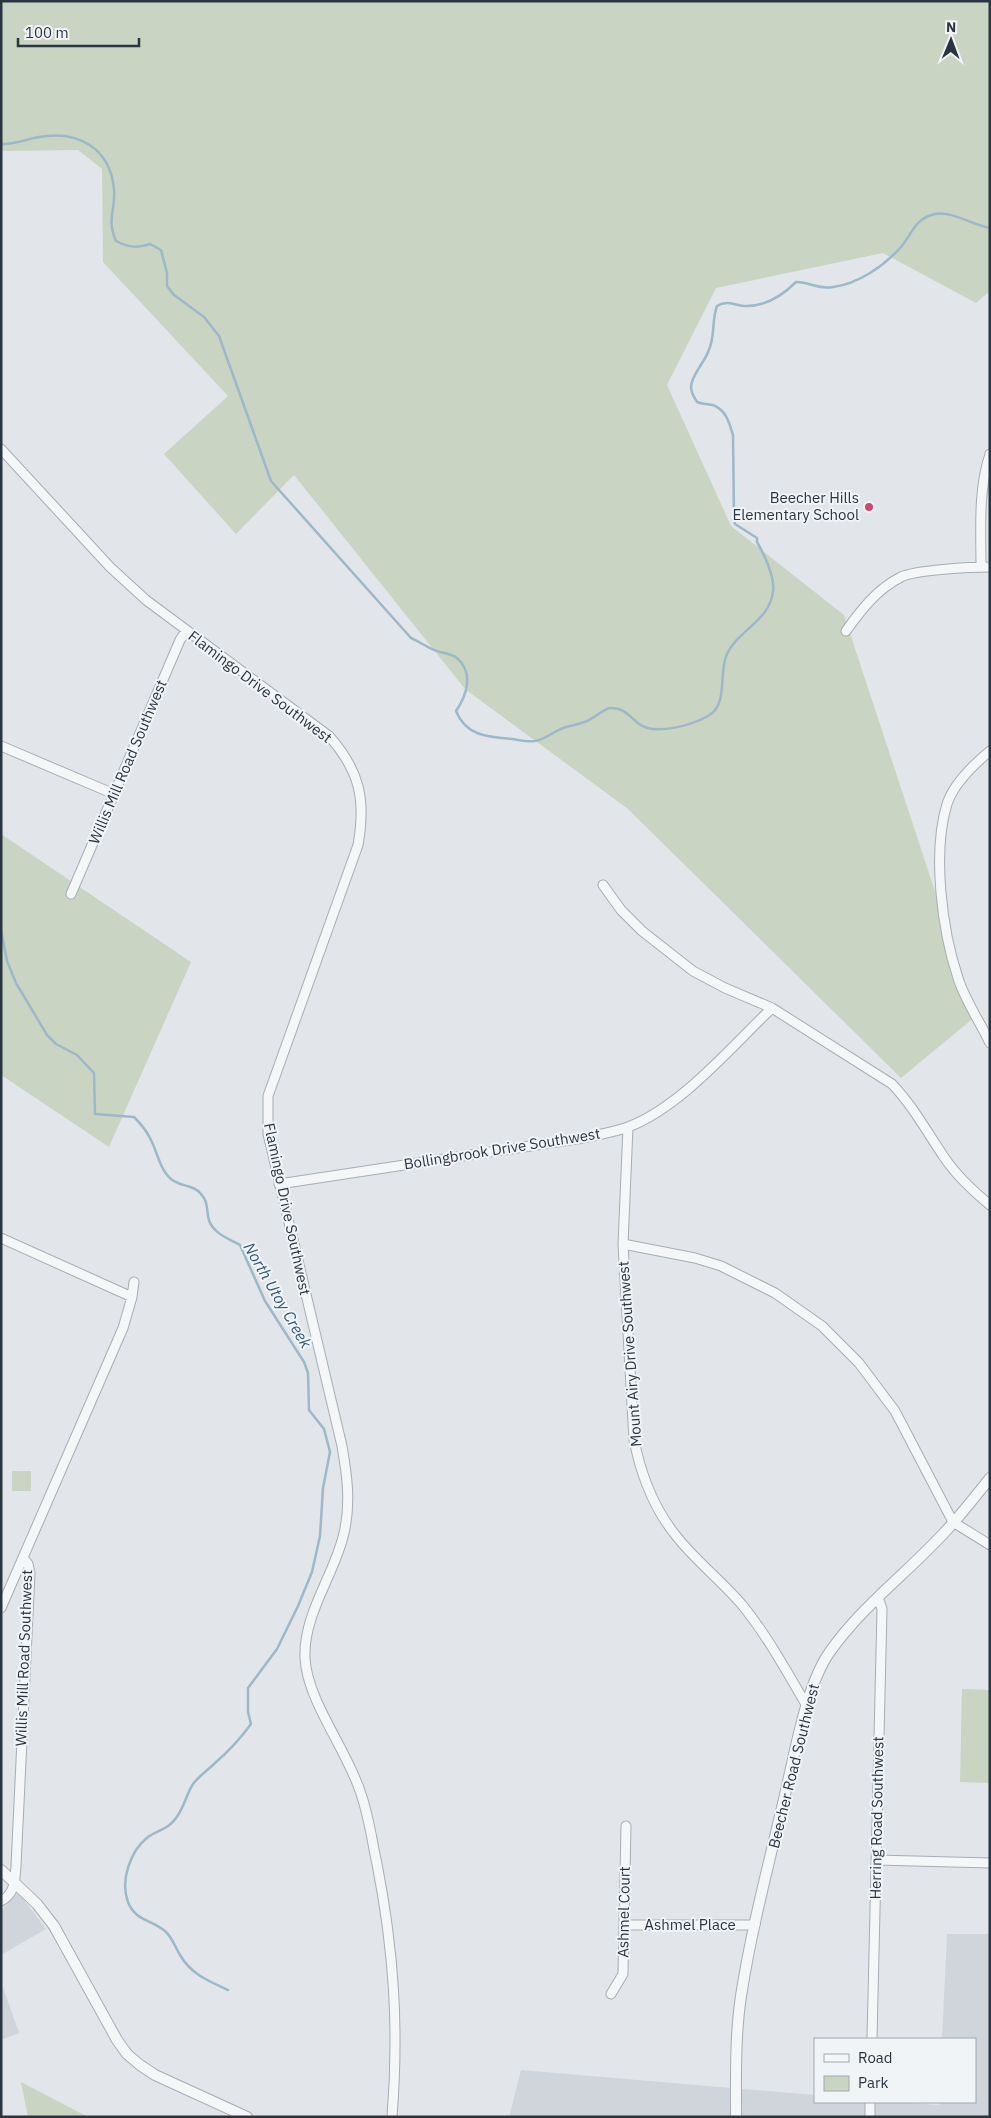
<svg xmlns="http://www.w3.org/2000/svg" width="991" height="2118" font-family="'IBM Plex Sans',sans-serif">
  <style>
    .built { fill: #d0d5dc }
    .green { fill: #c9d4c3 }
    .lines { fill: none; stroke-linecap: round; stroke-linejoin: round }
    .stream { stroke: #9db8c9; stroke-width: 2.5 }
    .minor-casing { stroke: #a7adb4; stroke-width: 11 }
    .tertiary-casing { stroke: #a7adb4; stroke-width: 12 }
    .minor { stroke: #f4f6f8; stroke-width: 9 }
    .tertiary { stroke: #f4f6f8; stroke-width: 10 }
    .poi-dot { fill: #cd486c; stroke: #f1f4f7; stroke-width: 2 }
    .labels { text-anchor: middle; stroke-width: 4; stroke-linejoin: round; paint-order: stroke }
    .poi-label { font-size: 15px; fill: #2a3542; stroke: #f1f4f7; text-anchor: end }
    .street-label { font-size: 15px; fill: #2a3542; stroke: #f1f4f7 }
    .water-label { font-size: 16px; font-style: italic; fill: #345975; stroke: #f1f4f7 }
  </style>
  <rect width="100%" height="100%" fill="#e2e6ea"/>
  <path class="built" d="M18,1892L46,1929L1,1955V1911Z
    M947,1934H990V2117H509L521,2070L815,2095V2102H897L939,2105L940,2102H975V2039H942Z
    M1,1981L19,2033L1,2040Z"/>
  <path class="green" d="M1,1H990V291L976,303L883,253L716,288L667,385L731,526L844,615L976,1016L901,1078L628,809L465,689L294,475L236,534L164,454L228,396L103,262L102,169L78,150L1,151Z
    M1,834L191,962L109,1147L1,1075Z
    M12,1471H31V1491H12Z
    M962,1689L990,1690V1783L960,1782Z
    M21,2082L88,2117H28Z"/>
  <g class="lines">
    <path class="stream" d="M1,144C14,145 27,139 39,137C78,130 110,148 114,189C116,211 106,217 116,241C129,248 137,248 150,244L161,250L167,273V286L174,295L204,317L219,336L271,481L411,638C418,641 425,646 432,649C439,653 451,653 457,658C474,673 467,695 456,711C466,736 488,737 512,739C519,740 528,742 535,741C545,740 555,730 566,727C573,725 580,724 587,721C594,718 604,709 610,708C624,707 630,717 639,724C655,736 692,725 708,716C729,705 718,672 727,654C738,630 770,621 773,591C775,577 764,554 757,542V538L735,524L734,519L733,435C729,422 726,410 713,405C708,404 702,404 697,402C694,397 691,393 691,387C691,376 704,363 708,352C716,336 711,322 717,306C727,300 734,305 744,306C765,307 782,296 796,282C811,282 818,290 833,287C858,284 884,266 901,247C912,234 915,218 935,214C954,211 971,225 990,228
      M1,930L7,961L16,983L47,1035L56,1044L77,1055L94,1073L95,1114L134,1117C140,1123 146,1130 150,1138C157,1151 160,1170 171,1179C180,1187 193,1184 201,1194C207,1200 207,1208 208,1216C210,1232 227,1238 240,1245L265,1301L304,1362L308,1373L309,1410L324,1429L330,1452L323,1488L320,1536L312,1572L298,1606L277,1649L248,1688V1712L251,1724C240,1739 229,1751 215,1763C208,1770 199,1776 193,1784C186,1795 184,1808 176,1818C169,1829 158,1830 148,1837C130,1851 120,1881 128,1902C135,1921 153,1920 166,1932C173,1939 175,1947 180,1955C191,1974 208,1981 228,1990"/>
    <defs>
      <path id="minor" d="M1,449L110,567L146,600L329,736C360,771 366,800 358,845L268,1096V1134L342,1446C347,1475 351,1503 344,1533C335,1574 303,1614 305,1658C307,1701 348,1751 361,1794C369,1817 372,1841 377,1864C394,1951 399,2029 392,2117
        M981,567C981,529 978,490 990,454
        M846,631C861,610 877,589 901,577C915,570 971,567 990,567
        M1,746L114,794
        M990,751C973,765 954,783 947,804C932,853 942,930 958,978C964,998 981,1024 990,1043
        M603,885L621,910L642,931L693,971L725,988L772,1008L892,1084C913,1106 927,1132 944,1157C956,1175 973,1191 990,1205
        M71,894L180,640L186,631
        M628,1127L623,1244L634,1440C641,1475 654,1509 677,1537C697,1562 723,1582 743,1606C768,1637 787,1672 807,1706
        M279,1184L583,1138C598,1135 614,1132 628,1127C681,1107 731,1047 772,1008
        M1,1238L132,1297
        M623,1244L695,1258L721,1266L775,1293L822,1326L859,1363L895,1411L953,1522L990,1545
        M1,1608L123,1328L132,1297L134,1282
        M876,1860L990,1863
        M1,1901C15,1894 15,1880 16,1866L30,1573L28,1564L23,1558
        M624,1925H755
        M611,1994L623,1974L626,1826
        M872,2039L882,1609L878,1597
        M870,2117V2102"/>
      <path id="tertiary" d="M1,1870L37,1904L54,1926L117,2040L127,2054L140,2065L155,2075L247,2117
        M736,2117C736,2077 735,2036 741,1996C752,1925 771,1856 787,1786C796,1747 807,1685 829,1653C861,1607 906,1574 944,1533C960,1516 975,1497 990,1478"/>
    </defs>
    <use href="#minor" class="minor-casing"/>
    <use href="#tertiary" class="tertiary-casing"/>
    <use href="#minor" class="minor"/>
    <use href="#tertiary" class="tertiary"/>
  </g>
  <circle class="poi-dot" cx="869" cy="507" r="5"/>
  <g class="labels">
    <g class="poi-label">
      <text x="859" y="503">Beecher Hills<tspan x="859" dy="17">Elementary School</tspan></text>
    </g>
    <g class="street-label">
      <text transform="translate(260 687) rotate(37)" y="5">Flamingo Drive Southwest</text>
      <text transform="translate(128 762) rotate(-67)" y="5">Willis Mill Road Southwest</text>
      <text transform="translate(502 1149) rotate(-9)" y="5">Bollingbrook Drive Southwest</text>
      <text transform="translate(287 1209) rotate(78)" y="5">Flamingo Drive Southwest</text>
      <text transform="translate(630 1354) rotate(-94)" y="5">Mount Airy Drive Southwest</text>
      <text transform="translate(24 1658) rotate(-88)" y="5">Willis Mill Road Southwest</text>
      <text transform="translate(794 1766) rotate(-76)" y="5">Beecher Road Southwest</text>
      <text transform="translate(877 1818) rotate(-89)" y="5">Herring Road Southwest</text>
      <text transform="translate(624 1912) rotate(-89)" y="5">Ashmel Court</text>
      <text x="690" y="1930">Ashmel Place</text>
    </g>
    <g class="water-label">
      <text transform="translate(278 1295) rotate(60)" y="6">North Utoy Creek</text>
    </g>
  </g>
  <rect width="991" height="2118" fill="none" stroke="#2a3542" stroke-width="5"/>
  <rect x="814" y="2038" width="162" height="65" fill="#f1f4f7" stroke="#a1a8af"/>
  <rect x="824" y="2054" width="25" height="8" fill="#f4f6f8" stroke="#a1a8af"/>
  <text x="858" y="2063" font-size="15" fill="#2a3542">Road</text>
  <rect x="824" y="2076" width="25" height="15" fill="#c9d4c3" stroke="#a1a8af"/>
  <text x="858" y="2088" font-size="15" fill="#2a3542">Park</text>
  <g transform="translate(951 40) rotate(1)" stroke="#f1f4f7" stroke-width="4" paint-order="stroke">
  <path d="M0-4L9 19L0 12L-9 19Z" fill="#2a3542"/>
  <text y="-8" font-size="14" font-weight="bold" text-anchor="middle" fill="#2a3542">N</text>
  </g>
  <path d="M18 38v8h121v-8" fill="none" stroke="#2a3542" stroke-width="2.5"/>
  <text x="25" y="38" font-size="15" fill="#2a3542" stroke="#f1f4f7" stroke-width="4" paint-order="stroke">100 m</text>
</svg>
